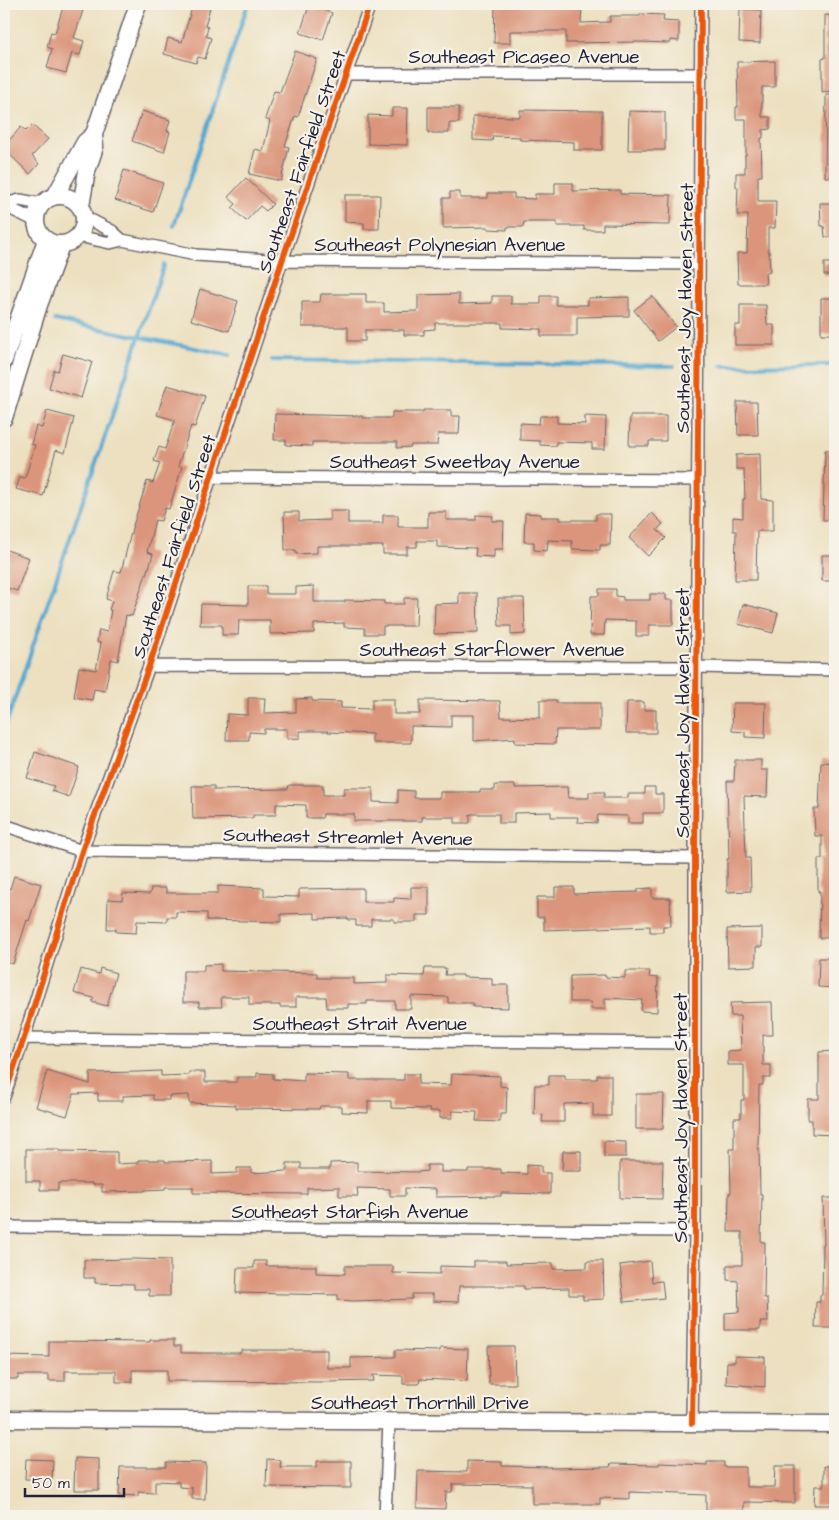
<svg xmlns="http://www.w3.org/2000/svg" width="839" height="1520" font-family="'Architects Daughter',sans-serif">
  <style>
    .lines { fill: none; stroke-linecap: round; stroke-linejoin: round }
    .stream { stroke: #55a7d0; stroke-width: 4 }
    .building { fill: #db957c }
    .street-casing { stroke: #69646a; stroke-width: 14 }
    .secondary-casing { stroke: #69646a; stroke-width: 19 }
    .street { stroke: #fff; stroke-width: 11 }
    .secondary { stroke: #fff; stroke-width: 16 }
    .cycleway-casing { stroke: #f7f3e8; stroke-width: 9 }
    .cycleway { stroke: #e8590c; stroke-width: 6 }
    .labels { text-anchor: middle; stroke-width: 4.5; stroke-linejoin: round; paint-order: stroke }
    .street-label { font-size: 19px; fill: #22223b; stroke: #f7f3e8 }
  </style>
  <rect width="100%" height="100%" fill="#f7f3e8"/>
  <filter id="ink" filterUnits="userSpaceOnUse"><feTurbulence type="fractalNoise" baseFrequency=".02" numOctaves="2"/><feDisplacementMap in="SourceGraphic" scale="10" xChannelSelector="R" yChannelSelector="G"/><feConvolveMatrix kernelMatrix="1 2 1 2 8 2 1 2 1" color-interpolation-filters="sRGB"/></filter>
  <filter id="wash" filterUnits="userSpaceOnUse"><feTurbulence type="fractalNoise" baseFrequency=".0096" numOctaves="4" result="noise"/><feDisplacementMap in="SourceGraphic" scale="20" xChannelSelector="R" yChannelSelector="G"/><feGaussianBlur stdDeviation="1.12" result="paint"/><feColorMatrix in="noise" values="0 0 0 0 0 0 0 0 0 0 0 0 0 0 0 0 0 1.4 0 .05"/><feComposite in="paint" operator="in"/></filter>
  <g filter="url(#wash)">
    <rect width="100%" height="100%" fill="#ece0c0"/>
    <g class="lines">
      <path class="stream" d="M174,226L248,4
        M55,320L230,355
        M272,360L674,366
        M722,366L835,365
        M4,730L164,265"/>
    </g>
    <g id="blocks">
      <path class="building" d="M64,4H85L74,38L84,41L80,55L72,53L66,73L47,68L52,49L47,47L51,32L55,33Z
        M193,4H211L205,26L208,27L206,36L211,38L205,59L198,57L196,63L164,54L168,38L182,42Z
        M495,5L582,6L581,23L610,22V16H640V14L664,15L663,21L679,22V41L670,40V43L639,42L566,43V31H510V43H494Z
        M309,6L332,13L323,40L300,33Z
        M740,9L761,10L760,43L739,42Z
        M825,15L835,16V91L822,92V59L825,58Z
        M295,51L317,59L298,117L295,116L285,146L289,147L281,181L249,174L255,149L263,151L270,121L265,119L274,91L280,92Z
        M775,61V87H762V117H770V129L763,130V138H761L762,176H758V201H776L775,228H768V252H769L770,272L765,273L766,284H738L737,253H747L748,215H737L738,187H736V173H745V155H746V119H736V107H738L737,62Z
        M826,95H835V177H825Z
        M428,107H459V123H449V133H428Z
        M392,108H408L407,145L368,144V115L392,116Z
        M520,110L602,111V150H574V142L520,140V137L493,136L492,141L473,140V116L520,117Z
        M142,111L170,120L167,131L170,132L164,152L132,141Z
        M629,111L665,112V150H628Z
        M32,125L48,139L32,156L39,164L30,174L4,149V146L21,127L26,131Z
        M124,170L163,183L153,212L115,200Z
        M246,178L273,204L266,211L260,206L246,221L232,208L236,204L228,197Z
        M555,183H573V191L620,190V194L671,195L670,225L603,224V230H584V226H557V222H524L523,227H507V230L488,229V227L443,228V198H450V192H460V198H488V193H514V198L535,199V194H555Z
        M345,195H380L379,229H364V223L345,222Z
        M820,203H835V237H825L824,226H821Z
        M824,263H835V275H824Z
        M200,289L238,301L229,331L191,320Z
        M321,294H366V303H384V312L418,311V295L459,294V304L492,303V296H511V304H541V296H556V305H588V298L629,297V316L577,317V336H541V329L502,328V323H435V329L424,330V335H404V330H365V341H348V327H302V302H320Z
        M652,296L676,327L658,341L634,310Z
        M821,298H835V334H821Z
        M740,305H766L767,325H774V345H735V325H740Z
        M63,354L92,362L81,398L49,388L54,370L58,371Z
        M167,385L205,396L195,427L191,426L178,466L182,467L169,509L165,508L161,521L155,520L147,552L153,554L149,568H148L132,616L126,615L118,661L111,659L105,691L94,689L92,700L74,697L79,667L96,670L101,643L97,642L99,630L107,632L111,610H109L112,601L106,599L114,571L121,572L132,529L147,481L153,483L160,463L154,461L159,447L165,449L175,420L157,415Z
        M737,402H757L758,435H738Z
        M423,410H451V416H460L459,434H438L437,445H411V447L397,448V442H312V446L286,445V440H274L275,414L362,416V418H392V412H423Z
        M47,411L74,418L65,453L56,450L43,496L16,489L20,477L25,478L35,445L31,444L36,426L42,428Z
        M540,416H557V423L585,424V416L606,417L605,449H592V443L556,442V446L540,445V441L520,440V423L539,424Z
        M630,416H666V441H649V446H629Z
        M825,450L835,451V520H823Z
        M760,454L761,499L773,500V531H757L756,580H735L736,531H733V517L743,518V499H745L744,469H736V455Z
        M330,511H348V523H383V515H398V527H428V512H446V520H476V515L493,516L492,521H504L503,549H494V557L475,556L476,548L437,547V541H417V547H407V554H383V546H317V553L296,554V550H285L284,512H299V521L330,520Z
        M525,513L541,514V517H560V520H596V514H611L610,545H600V550L572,549V541L548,540L547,551L534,550V542H524Z
        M652,513L663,524L657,530L666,538L648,556L629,538Z
        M4,549L29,558L17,591L4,587Z
        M822,555H835V581H822Z
        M248,586H266V594H296V587L314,586V602H345V600L384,601V604H404V598H417L416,626H383V634H365V628L344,627V623L314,624V633L270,634V620H239L238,635H222V625H200L201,604L248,605Z
        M599,589H616V596L623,597V600H650V594H666V600H673V625H649V636H636V621L605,620L604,635H590L591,596H599Z
        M459,593H477L478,633L434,634L435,604L459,603Z
        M498,598H524L525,634L511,635V626H499Z
        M743,604L778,613L773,633L738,624Z
        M248,698H265L264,713L296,712V699L312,698V701L341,702V708L372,709V699H394V714H420V700L500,701L501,717L540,718V700H556V703H600V730H556L555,744L515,743V738L474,741V715H451V727L411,726V743H372V734L328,732V731H300V738L287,739V729H264V733L249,732V740H226L227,714L248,715Z
        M627,702H644V710H656V733H626Z
        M733,703H766L765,738L745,737V732L732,731Z
        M35,752L79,767L69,797L52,791L54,786L27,778Z
        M735,760H761V770H768L767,797L744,796L746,858H750L751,891L727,892V859H729L727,781H734Z
        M821,762L835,763V938H819L820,891L818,892V859H822V836H815L814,809H819Z
        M289,785H323V795H344V788H373V802L398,803V790L414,791V798H440V792H480V790H495V785H515V788L567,787L568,798H589V792H604V798H628V794H645V787H655V794H663V813H643V823H628V816L598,815L597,823L577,822L578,817H551V812L514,813V823H499V814H470V823H455V817H422V821H354V814H323L322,818H306V805L276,804V815H253V818L193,819L192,786H214V790L288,789Z
        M14,876L41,884L29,921L27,920L13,964L4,962V887L10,889Z
        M218,886L264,888V896L299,897V889L363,888V902H394V898L411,899V887H429V915H416V922H394V919H371V926H356V920H348V918L315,919V913L281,914V922L207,920V913L176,912V917H167V922L137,921L136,933L116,932V929H107L108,899L122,900L123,893L150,894L151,888H166V893H218Z
        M555,887H574V894L638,892V889L652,888V898H670L671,926H663V932H650V926L544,930V917H537V897H555Z
        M762,928V947H756V966L728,967L727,929Z
        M819,958H835V988L818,987Z
        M221,964V971L317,973V978H354V984L387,983V975L424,976L425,968H446L445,975H463V977L492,978V985H508V1008L473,1007V1003H448V997L411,996V1009H395V1001H367V1004H348V1008H327L326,997H296V1007H280V1005H249V997H221L222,1007H199V1002H183V971H204V965Z
        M100,968L116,973L107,1006L92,1002L94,998L74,993L81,969L99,974Z
        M625,971H650L649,977L658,978L657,1012L641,1011L642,1000L605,998V1009H591L590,1002H570V976L605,975V977L625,978Z
        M772,1002L773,1035H763V1065H771V1078H763V1085H759L758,1148H759L760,1194H762L761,1242H765L764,1298H767L768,1322H760V1330H725V1313L739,1312L738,1281L727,1280V1265H742V1232H728L729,1193H731L730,1149H734V1118H741V1100H744V1065H728V1051L741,1050L740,1016H731L730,1003Z
        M835,1051V1135L812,1134V1120H808V1099H819V1052Z
        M47,1071L90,1084V1073L139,1072L161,1071V1076L189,1075V1072H205V1082H237V1077H257V1073L273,1074V1079L304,1081V1073L349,1074V1080H404V1074H419L418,1084L451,1085L452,1074L500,1076V1086L507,1087L506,1114H500V1122L476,1121L477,1112L452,1111V1118H440V1111H430V1109L391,1108V1101H368V1113L342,1112V1106H320L319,1109L236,1108V1105L189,1103V1095L169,1096V1100H153V1095L123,1096V1101H98V1093L74,1094L67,1116L36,1107Z
        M549,1075H565V1079H597V1075H611V1116H593V1103L564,1104V1122H542L543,1115L534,1114L535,1085H549Z
        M636,1094H664L663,1129H636Z
        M604,1141L626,1142V1157H604Z
        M26,1149H59V1151L117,1152V1164L138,1163V1160H165V1162L212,1161V1174L237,1173V1168H251V1173L287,1171V1163H301V1169H330V1163L357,1162V1171L418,1172L427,1171V1165H441V1172H468V1169H501V1173L527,1174V1165L541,1166V1173H550V1194L501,1193V1196L436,1197V1189L405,1188V1196H390V1189L357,1188L358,1196H339V1187L307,1188V1194L193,1193V1187H165V1189L145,1190V1191L102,1192V1185H92V1183H58V1190H40V1181H26Z
        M563,1151H581V1171H562Z
        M620,1161H663L662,1199L620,1198Z
        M823,1198H835V1328H815L816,1302H820V1295H822L823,1244H824Z
        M134,1259L170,1260V1296H149V1289H134V1284L95,1283V1278H84V1260Z
        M254,1261H266V1266H316V1273L345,1274V1266H393V1273L440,1274V1266L474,1267V1261H506V1264L553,1263V1269L587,1268V1261H603L604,1299L583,1300V1295H569V1288L524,1289V1286H459L458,1302L433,1301V1294H412V1299L354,1301L338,1300V1295L236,1293L237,1268H254Z
        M650,1261L652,1282L662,1281L664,1298L624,1302L620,1265Z
        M150,1340H174V1346H181V1353H241V1350H327V1368H351V1358L395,1357V1350L440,1351V1348L468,1349L467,1381L420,1379L419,1384H403V1376L373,1375L374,1381L327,1382L167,1381V1370H132V1382H116V1371H65V1381H49V1375H18V1379H4V1356L49,1357V1341L150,1342Z
        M488,1346H514L515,1384H489Z
        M735,1356L765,1357V1387L726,1384L727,1362H735Z
        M75,1458L99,1459V1490H74Z
        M26,1459L53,1460L52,1480L25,1479Z
        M267,1459L281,1460L280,1467H317V1461H351V1488L266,1487Z
        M467,1461L502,1462V1466L551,1467L550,1468L610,1467L611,1464L659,1465V1463L707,1465V1462H724V1467H746V1487H774L775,1466H795V1503L744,1502V1511H706V1495L629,1492V1499L600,1498V1504H532V1485L453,1484L452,1492H446L445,1509L417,1508L418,1471L467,1472Z
        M166,1462L206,1463L205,1499H192V1488L179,1487V1482L155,1481V1493L138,1492V1496L119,1495L120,1467H166Z
        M824,1466H835V1505H814L815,1486H824Z"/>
    </g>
  </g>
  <g filter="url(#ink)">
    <use href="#blocks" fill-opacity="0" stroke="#69646a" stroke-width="1"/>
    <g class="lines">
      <defs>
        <path id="street" d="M347,74H702
          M4,201L8,203L15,211L36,221
          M8,203L20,200L41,204
          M85,217L112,231L122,240
          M78,236L110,243L122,240L196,255L282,261L699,264
          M212,477L698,480
          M149,666L698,667L835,670
          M4,825L82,851L695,858
          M24,1038L695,1043
          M4,1097L24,1038L82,851L149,666L282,261L370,4
          M4,1227L695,1231
          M692,1423L695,1231V858L701,4
          M385,1516L389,1422"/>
        <path id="secondary" d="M36 220a24 24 0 1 1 48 0a24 24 0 1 1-48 0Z
          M55,196L85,142L94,134
          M81,206L87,171L95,147L94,134L138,4
          M4,360L46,240
          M4,418L39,305L61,245
          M4,1419L835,1424"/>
      </defs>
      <use href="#street" class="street-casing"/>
      <use href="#secondary" class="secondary-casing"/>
      <use href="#street" class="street"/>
      <use href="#secondary" class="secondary"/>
      <defs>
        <path id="cycleway" d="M4,1097L24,1038L82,851L149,666L282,261L370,4
          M692,1423L695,1231V858L701,4"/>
      </defs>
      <use href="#cycleway" class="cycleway-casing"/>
      <use href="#cycleway" class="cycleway"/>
    </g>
  </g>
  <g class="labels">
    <g class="street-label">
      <text x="524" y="63">Southeast Picaseo Avenue</text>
      <text transform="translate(301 161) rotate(-71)" y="7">Southeast Fairfield Street</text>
      <text x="440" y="251">Southeast Polynesian Avenue</text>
      <text transform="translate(684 308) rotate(-89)" y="7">Southeast Joy Haven Street</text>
      <text x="455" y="468">Southeast Sweetbay Avenue</text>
      <text transform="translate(173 546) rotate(-72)" y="7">Southeast Fairfield Street</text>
      <text x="492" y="656">Southeast Starflower Avenue</text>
      <text transform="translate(682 713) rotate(-90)" y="7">Southeast Joy Haven Street</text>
      <text transform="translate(348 836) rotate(1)" y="7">Southeast Streamlet Avenue</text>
      <text x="360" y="1030">Southeast Strait Avenue</text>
      <text transform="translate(680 1118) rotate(-90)" y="7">Southeast Joy Haven Street</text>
      <text x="350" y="1218">Southeast Starfish Avenue</text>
      <text x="420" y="1409">Southeast Thornhill Drive</text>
    </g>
  </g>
  <rect width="839" height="1520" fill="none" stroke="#f7f3e8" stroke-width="20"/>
  <path d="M25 1488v8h99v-8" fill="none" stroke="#22223b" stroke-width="2.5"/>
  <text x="32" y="1488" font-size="15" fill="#22223b" stroke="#f7f3e8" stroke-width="4" paint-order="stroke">50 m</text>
</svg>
